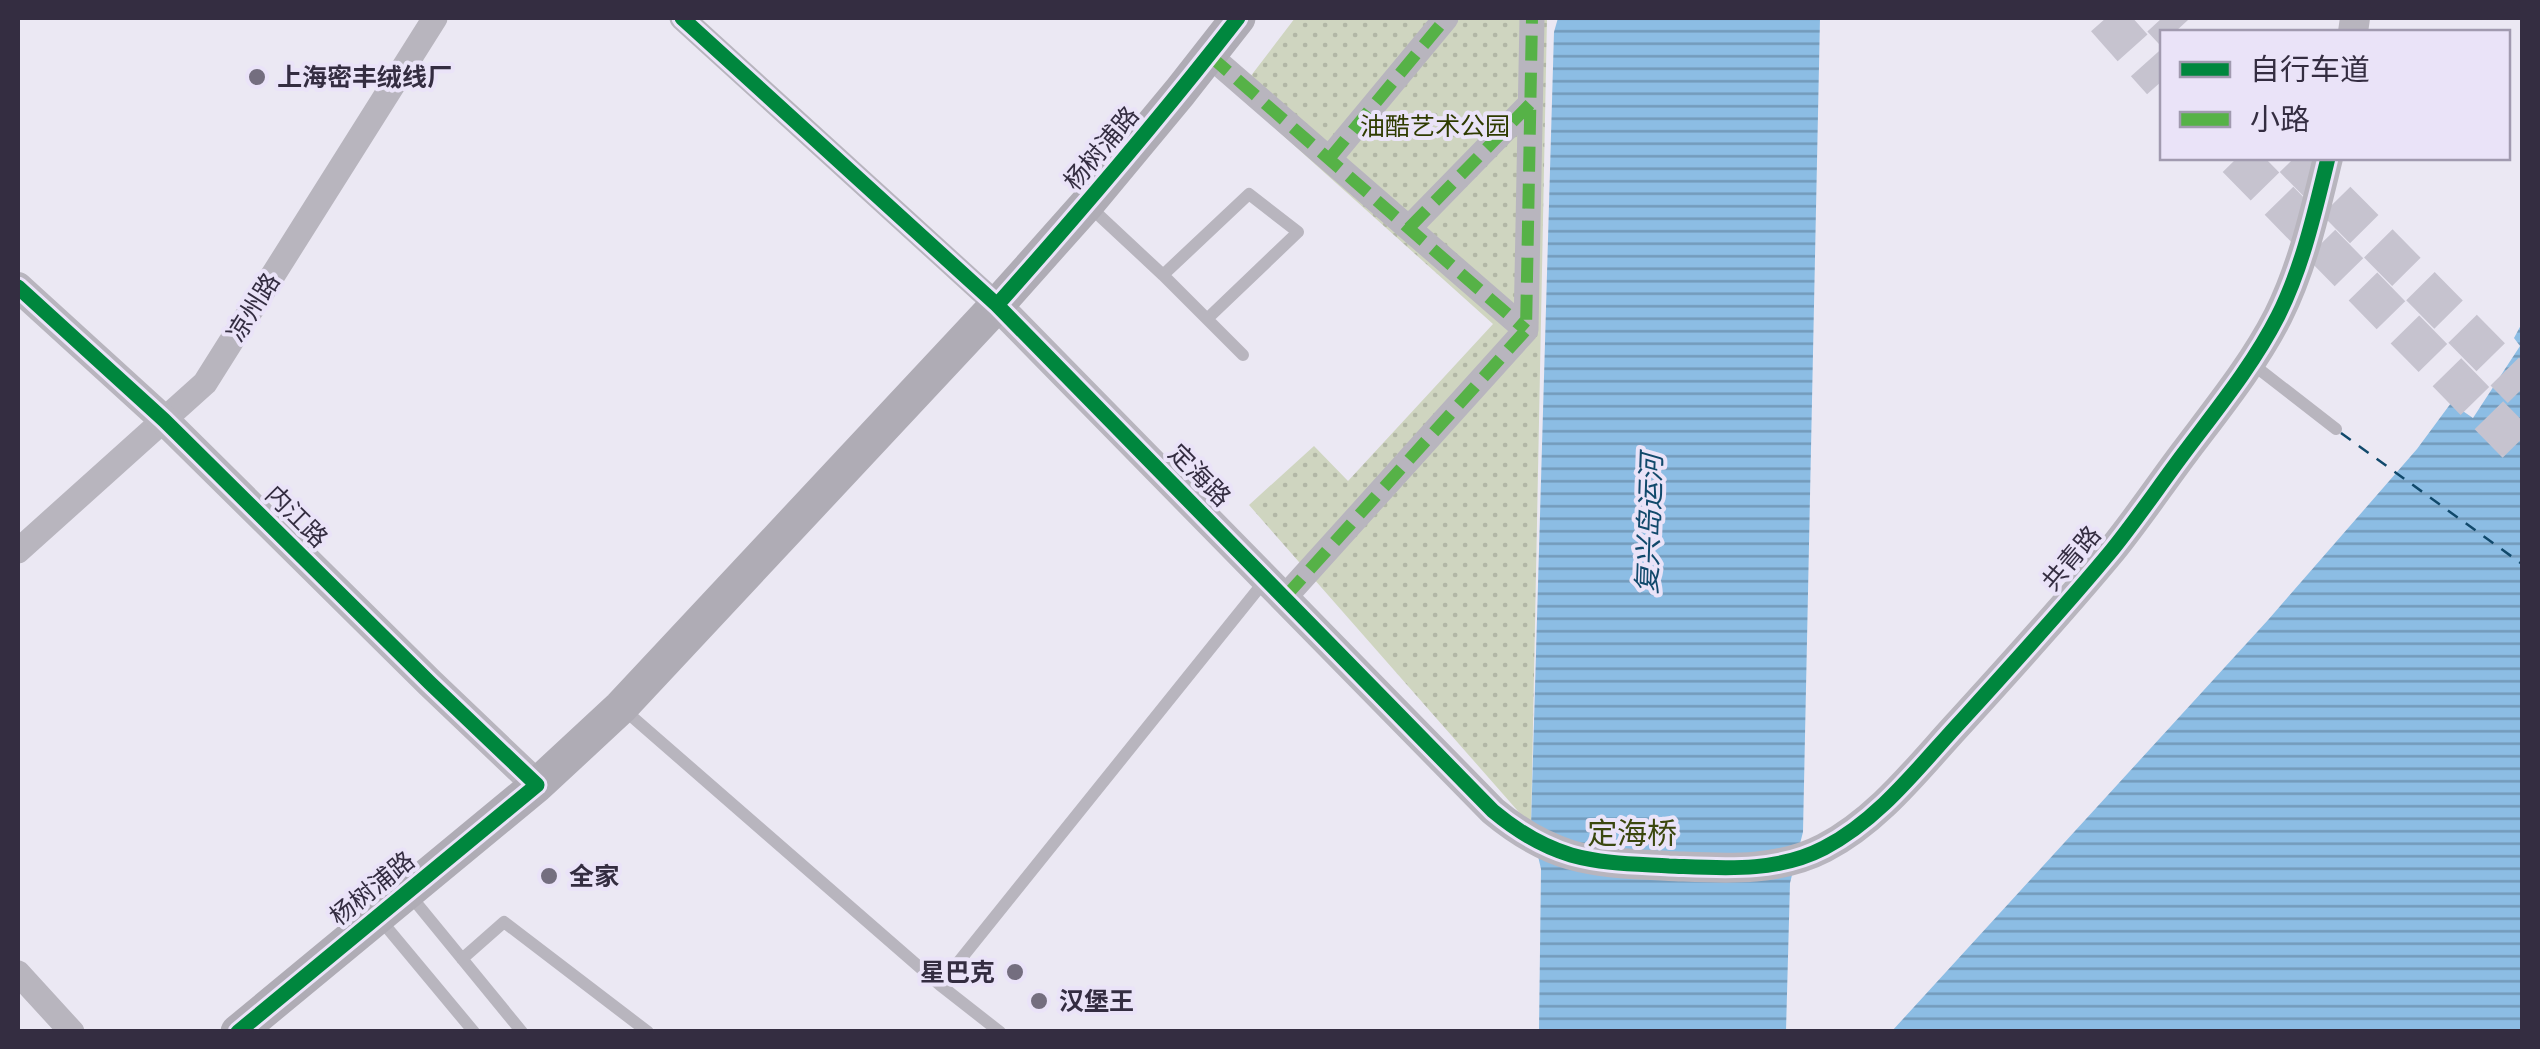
<svg xmlns="http://www.w3.org/2000/svg" width="2540" height="1049" font-family="'Fira Sans','Noto Sans SC',sans-serif">
  <style>
    .grass { fill: url(#grass-dots) }
    .water { fill: url(#water-rules) }
    .lines { fill: none; stroke-linecap: round; stroke-linejoin: round }
    .ferry { stroke: #11496b; stroke-width: 2.5; stroke-dasharray: 12 10; stroke-linecap: butt }
    .trunk-tunnel { stroke: #c6c3cf; stroke-width: 40; stroke-dasharray: 40 20; stroke-linecap: butt }
    .service { stroke: #b8b5be; stroke-width: 12 }
    .minor { stroke: #b8b5be; stroke-width: 25 }
    .tertiary { stroke: #b8b5be; stroke-width: 30 }
    .secondary { stroke: #afacb5; stroke-width: 35 }
    .quiet { stroke: #56b247; stroke-width: 12; stroke-dasharray: 25 12; stroke-linecap: butt }
    .cycleway-casing { stroke: #eae3f8; stroke-width: 21 }
    .cycleway { stroke: #00873e; stroke-width: 15 }
    .poi-dot { fill: #746e7f; stroke: #eae3f8; stroke-width: 4 }
    .labels { text-anchor: middle; stroke-width: 8; stroke-linejoin: round; paint-order: stroke }
    .poi-label { font-size: 25px; font-weight: bold; fill: #342d41; stroke: #eae3f8; text-anchor: start }
    .park-label { font-size: 25px; fill: #2f3b00; stroke: #eae3f8 }
    .street-label { font-size: 25px; fill: #342d41; stroke: #eae3f8 }
    .water-label { font-size: 28px; font-style: italic; fill: #11496b; stroke: #eae3f8 }
    .quarter-label { font-size: 30px; fill: #3b470e; stroke: #eae3f8 }
  </style>
  <defs>
    <pattern id="grass-dots" width="8" height="8" patternUnits="userSpaceOnUse" patternTransform="scale(2.5)"><rect width="8" height="8" fill="#cfd5c0"/><path d="M2 2h.1M6 6h.1" fill="none" stroke="#b2b7a6" stroke-width="1.8" stroke-linecap="round"/></pattern>
    <pattern id="water-rules" width="6" height="5" patternUnits="userSpaceOnUse" patternTransform="scale(2.5)"><rect width="6" height="5" fill="#8cbde4"/><path d="M0 2.5h6" fill="none" stroke="#739aba"/></pattern>
  </defs>
  <rect width="100%" height="100%" fill="#ebe8f3"/>
  <path class="grass" d="M1295,18H1547L1531,826L1249,505L1314,446L1348,481L1493,324L1237,94Z"/>
  <path class="water" d="M1558,18H1820L1803,832L1790,883L1786,1031H1539L1541,869L1531,826L1554,32Z
    M2522,323V1031H1892L2268,620L2417,449L2451,403L2473,418L2520,346L2514,338Z"/>
  <g class="lines">
    <path class="ferry" d="M2341,433L2522,564"/>
    <path class="trunk-tunnel" d="M2106,18L2162,81
      M2162,18L2175,32
      M2237,158L2522,449
      M2294,158L2522,389"/>
    <path class="service" d="M1089,206L1163,275L1243,355
      M1163,275L1249,194L1298,232L1207,319
      M2251,363L2336,429
      M622,708L940,985L1000,1032
      M409,894L522,1032
      M379,918L474,1032
      M462,959L504,922L648,1032
      M940,985L1267,578"/>
    <path class="minor" d="M682,18L997,305
      M1209,55L1526,330
      M1329,159L1446,18
      M1409,228L1530,104
      M18,551L205,383L435,18
      M1285,597L1526,330L1532,18
      M18,973L72,1032"/>
    <path class="tertiary" d="M2353,32L2355,18
      M18,287L164,420L430,683L537,785
      M997,305L1493,811C1517,831 1541,846 1571,855C1603,864 1636,864 1669,866C1722,868 1776,873 1824,848C1880,819 1920,765 1962,720C2013,664 2064,608 2112,550C2137,519 2160,485 2184,453C2217,409 2253,365 2278,316C2303,266 2315,211 2328,158"/>
    <path class="secondary" d="M238,1032L537,785L621,707L997,305L1087,204L1180,92L1238,18"/>
    <path class="quiet" d="M1209,55L1526,330
      M1329,159L1446,18
      M1409,228L1530,104
      M1285,597L1526,330L1532,18"/>
    <defs>
      <path id="cycleway" d="M682,18L997,305L1493,811C1517,831 1541,846 1571,855C1603,864 1636,864 1669,866C1722,868 1776,873 1824,848C1880,819 1920,765 1962,720C2013,664 2064,608 2112,550C2137,519 2160,485 2184,453C2217,409 2253,365 2278,316C2303,266 2315,211 2328,158
        M18,287L164,420L430,683L537,785L238,1032
        M997,305C1080,212 1161,117 1238,18"/>
    </defs>
    <use href="#cycleway" class="cycleway-casing"/>
    <use href="#cycleway" class="cycleway"/>
  </g>
  <g class="poi-dot">
    <circle cx="257" cy="77" r="10"/>
    <circle cx="549" cy="876" r="10"/>
    <circle cx="1015" cy="972" r="10"/>
    <circle cx="1039" cy="1001" r="10"/>
  </g>
  <g class="labels">
    <g class="poi-label">
      <text x="277" y="86">上海密丰绒线厂</text>
      <text x="569" y="885">全家</text>
      <text x="995" y="981" text-anchor="end">星巴克</text>
      <text x="1059" y="1010">汉堡王</text>
    </g>
    <g class="park-label">
      <text x="1435" y="135">油酷艺术公园</text>
    </g>
    <g class="street-label">
      <text transform="translate(1101 148) rotate(-50)" y="9">杨树浦路</text>
      <text transform="translate(253 307) rotate(-58)" y="9">凉州路</text>
      <text transform="translate(1200 475) rotate(45)" y="9">定海路</text>
      <text transform="translate(297 516) rotate(45)" y="9">内江路</text>
      <text transform="translate(2071 558) rotate(-50)" y="9">共青路</text>
      <text transform="translate(372 888) rotate(-39)" y="9">杨树浦路</text>
    </g>
    <g class="water-label">
      <text transform="translate(1649 524) rotate(-88)" y="10">复兴岛运河</text>
    </g>
    <g class="quarter-label">
      <text x="1632" y="844">定海桥</text>
    </g>
  </g>
  <rect width="2540" height="1049" fill="none" stroke="#342d41" stroke-width="40"/>
  <rect x="2160" y="30" width="350" height="130" fill="#eae3f8" stroke="#a19aaf" stroke-width="2.5"/>
  <rect x="2180" y="62" width="50" height="15" fill="#00873e" stroke="#a19aaf" stroke-width="2.5"/>
  <text x="2250" y="80" font-size="30" fill="#342d41">自行车道</text>
  <rect x="2180" y="112" width="50" height="15" fill="#56b247" stroke="#a19aaf" stroke-width="2.5"/>
  <text x="2250" y="130" font-size="30" fill="#342d41">小路</text>
</svg>
